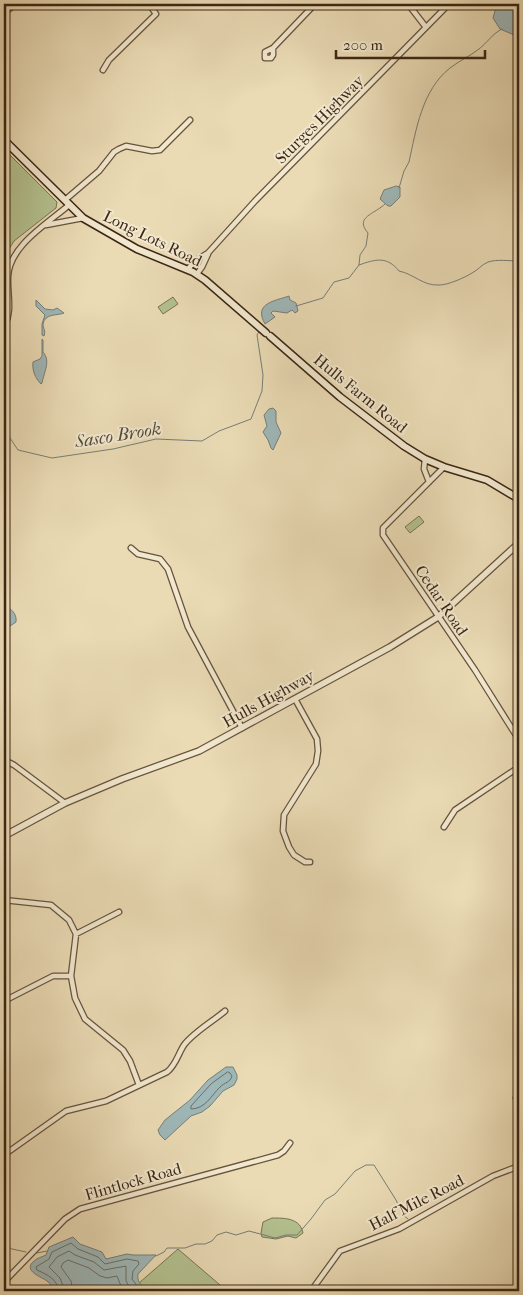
<svg xmlns="http://www.w3.org/2000/svg" width="523" height="1295" font-family="'IM FELL French Canon',serif">
  <style>
    .green { fill: #b4c190; stroke: #787452 }
    .water { fill: #9eb8b9; stroke: #777e77 }
    .lines { fill: none; stroke-linecap: round; stroke-linejoin: round }
    .shore { stroke: #6d6f66; stroke-width: 1 }
    .stream { stroke: #777e77; stroke-width: 1 }
    .minor-casing { stroke: #68533c; stroke-width: 7 }
    .tertiary-casing { stroke: #68533c; stroke-width: 8 }
    .secondary-casing { stroke: #3c2614; stroke-width: 9 }
    .minor { stroke: #f1e8cf; stroke-width: 4.5 }
    .tertiary { stroke: #f1e8cf; stroke-width: 5.5 }
    .secondary { stroke: #f1e8cf; stroke-width: 6 }
    .labels { text-anchor: middle; stroke-width: 4; stroke-linejoin: round; paint-order: stroke }
    .street-label { font-size: 16px; fill: #3c2614; stroke: #f1e8cf }
    .water-label { font-size: 18px; font-style: italic; fill: #544a3d; stroke: #f1e8cf }
  </style>
  <rect width="100%" height="100%" fill="#eadbb5"/>
  <filter id="stains"><feTurbulence type="fractalNoise" baseFrequency=".004" numOctaves="4"/><feColorMatrix values="0 0 0 0 .2 0 0 0 0 .09 0 0 0 0 .02 0 0 0 .5 -.17"/></filter>
  <radialGradient id="worn" r=".72"><stop offset=".6" stop-color="#630" stop-opacity="0"/><stop offset="1" stop-color="#630" stop-opacity=".3"/></radialGradient>
  <path class="green" d="M4,149L57,202L56,208L14,241L4,257Z
    M173,297L178,304L163,314L158,307Z
    M419,516L424,522L410,533L405,527Z
    M272,1218C285,1218 300,1218 303,1233L296,1238L288,1236L276,1239L262,1237L261,1233L263,1222Z
    M178,1249L227,1291H131V1290Z"/>
  <path class="water" d="M497,4H519V37L500,29L493,18Z
    M396,186L400,187V197L391,206H388L380,199L384,190Z
    M289,296L290,300L296,303L298,311L295,313L292,310L287,313L273,311L271,313L275,317L265,324C253,303 275,301 289,296Z
    M36,300L45,309L53,310L57,308L64,313C57,316 45,313 43,324C43,329 46,330 44,336L42,335V324L45,315L36,306Z
    M42,339L43,340V352C51,361 44,372 42,383L41,384C35,378 32,370 33,362L40,359L42,356Z
    M273,408L276,411V422L281,433L273,450L271,448L268,440L263,432L267,426L264,415L269,409Z
    M4,605C11,609 17,613 16,622L4,630Z
    M226,1067H233L237,1075V1079L234,1085L223,1091L210,1106L202,1112L191,1116L165,1140L160,1135L158,1130L165,1120L190,1100L208,1080Z
    M73,1237L80,1244L102,1252L106,1259L127,1254L133,1255H156L138,1274C137,1281 140,1285 146,1288V1291H55C53,1287 51,1284 47,1281C42,1277 22,1271 34,1261C37,1258 42,1257 46,1255L49,1247Z"/>
  <g class="lines">
    <path class="shore" d="M228,1072L230,1073L232,1076C230,1083 225,1082 220,1087C211,1096 205,1109 191,1109V1106L211,1084Z
      M59,1291C57,1279 48,1275 37,1270L36,1267L49,1259L52,1252L71,1243L78,1249L98,1257L105,1264L127,1259L138,1261L139,1264L133,1271L132,1279L141,1291
      M65,1291L60,1278L49,1267L57,1257L69,1251L75,1255L94,1262L104,1270L126,1266V1281L132,1291
      M73,1291L71,1281L61,1267L63,1263L68,1260L89,1268L100,1276L107,1278L117,1276L123,1291"/>
    <path class="stream" d="M399,188L404,171L409,162C416,130 422,90 450,68C459,61 470,56 479,49C487,43 493,33 502,29
      M359,265C376,259 387,256 399,271C414,274 423,286 439,285C448,285 464,278 472,273C478,270 481,265 488,262C497,259 510,261 519,261
      M296,306L323,298L334,282L349,278L359,265L360,255L366,246L368,233C354,217 375,214 385,204
      M4,429L18,450L52,458L113,449L156,439L202,441L219,431L251,419L262,391L263,375L257,335L260,330
      M4,1244L12,1249L26,1252
      M37,1253L47,1251
      M156,1256L164,1252L167,1248H185L196,1244H205L212,1241L217,1235L226,1232L236,1235L249,1231L275,1238L286,1235H297L311,1219L325,1200L335,1194L355,1171L366,1165H374L396,1200L403,1215L408,1219"/>
    <defs>
      <path id="minor" d="M408,4L425,26
        M4,13L16,4
        M273,48V55L271,58H265V52L273,48L315,4
        M103,70L109,60L156,14L149,4
        M65,200L99,171L114,152L119,149L126,146L152,151L160,150L190,120
        M46,225L83,218
        M188,269L195,261L208,253L255,201L449,4
        M197,274L202,267L208,254
        M4,327C13,310 7,295 8,277C9,246 47,224 69,205
        M425,459L424,469L429,482
        M444,467L383,528V535L475,670L519,740
        M131,548L138,554L160,559L168,569L188,627L242,728
        M295,699L317,739L318,751L316,764L284,815L283,831L289,847L294,855L305,862H310
        M4,760L14,765L65,803
        M444,827L455,810L519,767
        M4,900L51,905L69,920L76,934L71,976L75,998L85,1019L123,1050L130,1061L139,1085
        M76,934L119,912
        M4,1001L53,976H71
        M516,1098H519
        M4,1155L66,1111L106,1101L167,1072C176,1065 178,1054 184,1045C194,1032 212,1022 225,1011
        M4,1282L65,1219L80,1209L278,1155L284,1151L290,1143
        M311,1291L340,1251L399,1229L493,1176L519,1166"/>
      <path id="tertiary" d="M4,836L65,803L122,779L199,751L390,647L438,617L519,543"/>
      <path id="secondary" d="M4,140L83,218L137,249L193,272L205,280L266,333
        M270,336L340,397L404,446L425,459L444,467L487,480L519,499"/>
    </defs>
    <use href="#minor" class="minor-casing"/>
    <use href="#tertiary" class="tertiary-casing"/>
    <use href="#secondary" class="secondary-casing"/>
    <use href="#minor" class="minor"/>
    <use href="#tertiary" class="tertiary"/>
    <use href="#secondary" class="secondary"/>
  </g>
  <g class="labels">
    <g class="street-label">
      <text transform="translate(319 119) rotate(-45)" y="6">Sturges Highway</text>
      <text transform="translate(153 238) rotate(26)" y="6">Long Lots Road</text>
      <text transform="translate(361 393) rotate(39)" y="6">Hulls Farm Road</text>
      <text transform="translate(442 600) rotate(56)" y="6">Cedar Road</text>
      <text transform="translate(268 698) rotate(-29)" y="6">Hulls Highway</text>
      <text transform="translate(133 1181) rotate(-16)" y="6">Flintlock Road</text>
      <text transform="translate(416 1202) rotate(-27)" y="6">Half Mile Road</text>
    </g>
    <g class="water-label">
      <text transform="translate(118 435) rotate(-9)" y="6">Sasco Brook</text>
    </g>
  </g>
  <rect width="523" height="1295" fill="none" stroke="#eadbb5" stroke-width="20"/>
  <rect x="5" y="5" width="513" height="1285" fill="none" stroke="#3c2614" stroke-width="2.5"/>
  <rect x="10" y="10" width="503" height="1275" fill="none" stroke="#3c2614"/>
  <path d="M336 50v8h149v-8" fill="none" stroke="#3c2614" stroke-width="2.5"/>
  <text x="343" y="50" font-size="15" fill="#3c2614" stroke="#f1e8cf" stroke-width="4" paint-order="stroke">200 m</text>
  <rect width="100%" height="100%" filter="url(#stains)"/>
  <rect width="100%" height="100%" fill="url(#worn)"/>
</svg>
